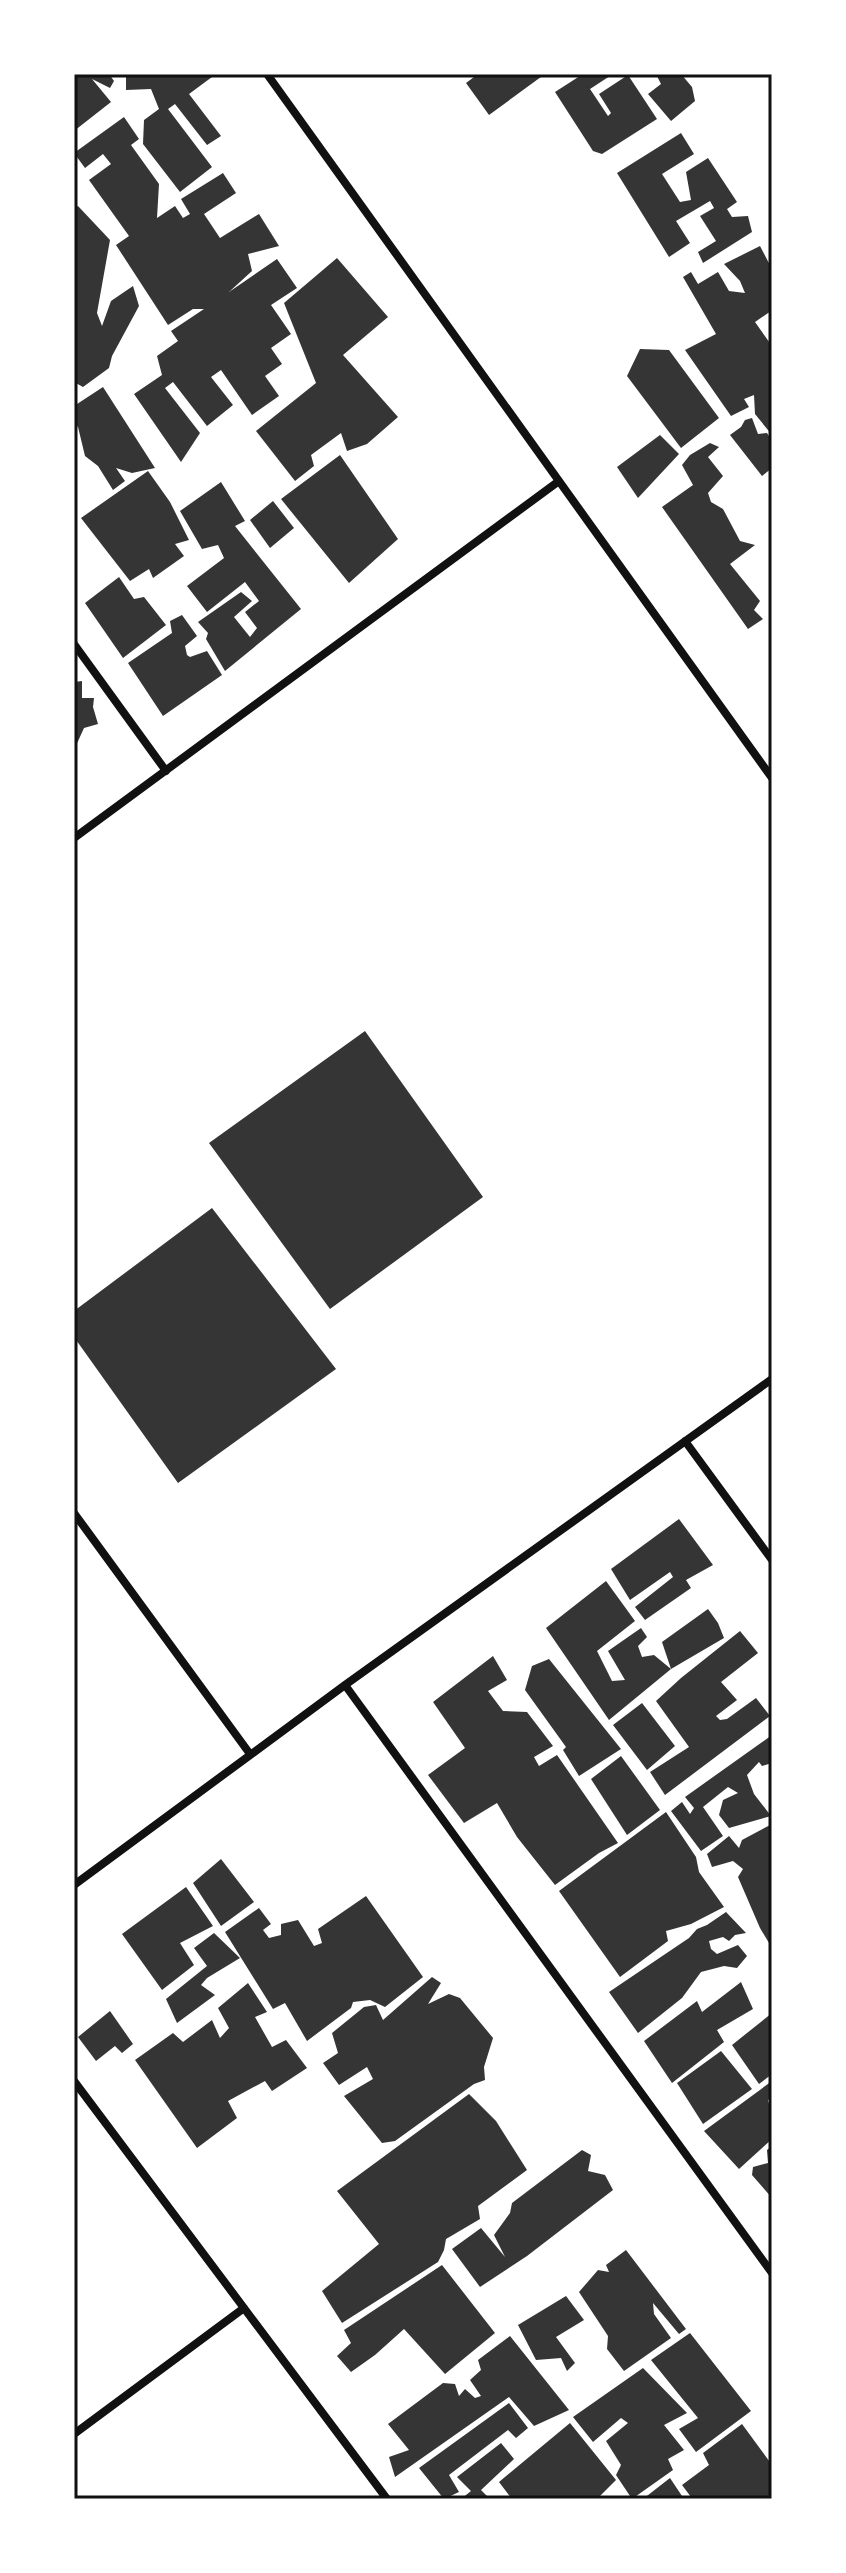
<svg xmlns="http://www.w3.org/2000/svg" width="846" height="2573" font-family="Ubuntu,sans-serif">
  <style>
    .building { fill: #353535 }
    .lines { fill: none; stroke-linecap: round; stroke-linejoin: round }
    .minor { stroke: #111; stroke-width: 8 }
    .neatline { fill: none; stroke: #111; stroke-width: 3 }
  </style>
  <rect width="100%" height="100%" fill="#fff"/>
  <path class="building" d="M74,74H109L114,81L110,88L92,79L111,102L74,131Z
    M126,74H210L212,77L189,94L221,136L207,145L175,104L168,109L212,167L180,192L143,144L144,120L159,109L151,89L126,90Z
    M478,74H545L489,115L466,83Z
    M583,74H613L590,89L608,116L611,113L599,94L628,75L657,119L602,154L593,151L555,92Z
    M656,74H681L692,87L695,101L671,121L648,94L661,84Z
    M124,117L139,139L131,145L159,184L157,218L175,206L183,218L190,214L181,199L223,173L236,193L204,214L220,238L259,214L279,246L248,254L252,271L229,292L277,259L297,288L271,305L291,334L271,348L282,364L265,376L279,396L252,415L221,370L211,377L233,405L207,426L173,382L165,388L200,433L181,462L134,394L162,375L157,356L178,341L171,331L204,309H193L168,325L116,245L129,236L89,180L111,164L103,154L85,168L74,153Z
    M681,133L694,154L662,174L680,202L691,200L686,172L708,158L737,202L727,209L732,217L748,216L752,232L703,263L698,252L716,241L700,216L714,208L710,201L676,221L690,243L669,257L617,173Z
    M78,206L110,240L97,313L102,326L111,301L133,286L139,306L112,356L109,368L83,387L74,382V208Z
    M760,246L772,269L771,311L755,322L772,346V435L755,414L754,395L744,399L749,407L731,416L685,350L716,334L683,277L691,272L698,284L718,272L729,291L745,293L740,281L724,264Z
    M337,258L388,317L343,355L398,417L367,444L347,451L341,433L311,455L314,466L295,481L256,431L316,383L284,303Z
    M640,349L669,350L719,418L681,448L627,376Z
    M103,387L155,468L132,473L116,468L125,481L113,490L98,466L85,456L78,427L74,423V406Z
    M752,418L758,434L767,433L772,441V468L762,476L730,435L741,427L745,420Z
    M660,435L679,454L638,498L617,467Z
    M710,443L719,447L708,457L723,476L708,493L711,502L723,509L740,541L755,545L730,564L760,601L754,610L763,619L748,629L662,507L693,485L682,465L690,455Z
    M340,455L398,539L349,583L281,499Z
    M148,471L170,502L189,540L175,544L184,556L153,578L149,569L130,581L81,518Z
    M221,482L245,521L235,526L301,609L225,671L206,639L208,633L198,622L241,592L252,601L234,617L250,637L257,628L245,612L259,601L245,582L207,612L187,586L224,558L218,545L202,549L180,511Z
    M273,501L294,528L270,548L250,520Z
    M119,577L134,599L144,597L166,625L123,658L85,603Z
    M182,615L197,636L185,646L187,655L190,657L207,651L222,675L163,716L128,663L172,633L170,621Z
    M82,681V698H94L93,707L98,724L84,728L74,750V682Z
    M365,1031L483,1197L330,1309L209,1143Z
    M212,1208L336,1369L178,1483L74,1337V1311Z
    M679,1519L713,1565L686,1580L691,1588L645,1620L635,1607L673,1577L670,1572L630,1600L611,1569Z
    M606,1581L635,1621L597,1651L612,1681L625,1680L608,1651L641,1628L647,1637L638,1646L642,1657L654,1655L671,1669L609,1720L546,1628Z
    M708,1609L718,1623L724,1638L671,1669L662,1642Z
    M740,1631L758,1653L721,1682L737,1700L716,1716L720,1720L727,1719L756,1698L770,1716L665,1795L650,1772L689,1747L656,1701L681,1678Z
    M493,1656L507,1680L488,1691L503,1711L527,1712L553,1746L534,1757L539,1766L557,1755L618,1843L599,1853L555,1885L517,1837L497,1803L464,1823L428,1775L465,1748L433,1702Z
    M549,1659L621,1749L579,1776L563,1750L566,1747L525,1690L532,1666Z
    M642,1703L675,1746L647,1770L613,1725Z
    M772,1735V1763L762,1766L759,1762L747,1775L754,1794L771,1816L729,1828L719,1815L723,1800L738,1793L728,1787L703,1807L723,1836L701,1851L671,1811L682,1802L690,1814L694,1808L685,1797Z
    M621,1756L660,1810L627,1835L591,1779Z
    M666,1812L696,1857L699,1872L724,1907L691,1924L666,1931L668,1941L620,1977L559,1891Z
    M772,1824V1948L760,1928L738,1877L743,1869L733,1861L712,1867L707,1854L729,1836L739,1848L742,1840Z
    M221,1859L254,1902L221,1926L193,1883Z
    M186,1887L213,1926L180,1943L194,1965L162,1990L122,1934Z
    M366,1896L423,1977L385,2007L370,2000L353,2002L351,2008L307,2041L285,2003L273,2009L225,1932L259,1908L271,1924L263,1930L269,1938L281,1935V1924L298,1920L314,1946L322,1943L318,1929Z
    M726,1912L746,1933L735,1935L729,1941L723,1937L709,1941L711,1949L717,1954L738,1945L747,1956L737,1968L724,1966L701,1972L682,1998L638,2033L609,1992L689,1938L697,1929L707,1925Z
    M214,1933L240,1958L207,1978L201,1985L215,1995L177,2023L166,1999L207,1966L194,1948Z
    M432,1977L441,1983L428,2004L449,1994L460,1998L493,2038L484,2067L485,2080L474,2084L395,2141L382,2143L344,2096L373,2079L367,2067L339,2085L323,2063L338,2053L332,2033L364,2007L376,2005L383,2020Z
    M741,1982L753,2009L717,2030L724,2042L672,2083L644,2041L697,2001L702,2012Z
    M248,1983L267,2012L255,2017L272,2047L286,2040L307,2068L272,2091L265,2081L228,2101L237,2118L197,2148L135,2060L173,2033L183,2042L212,2020L220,2038L229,2028L218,2008Z
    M110,2011L133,2044L122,2053L115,2046L96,2061L78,2037Z
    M772,2013V2074L759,2084L732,2045Z
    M721,2051L752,2089L703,2124L677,2083Z
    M772,2081V2098L768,2100L772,2115V2139L739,2169L704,2131Z
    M469,2094L496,2121L527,2170L478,2206L480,2219L446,2239L444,2250L438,2262L342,2323L322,2291L379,2244L337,2191Z
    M772,2146V2198L752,2175L753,2167L768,2163L767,2150Z
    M582,2150L591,2155L588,2171L605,2175L613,2190L527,2256L480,2287L452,2249L481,2228L505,2257L494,2235L510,2213L512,2203Z
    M626,2250L686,2329L679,2334L653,2303L654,2314L671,2338L624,2371L607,2349L608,2336L579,2292L598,2270L609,2272L606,2265Z
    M442,2265L495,2333L445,2374L404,2329L375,2355L351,2372L337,2356L351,2343L344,2330Z
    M566,2296L584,2320L556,2337L575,2363L567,2371L561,2358L536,2360L518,2325Z
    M690,2333L751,2411L696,2452L679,2429L698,2418L651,2360Z
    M510,2336L569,2410L534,2426L509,2397L395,2477L389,2457L409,2450L388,2424L443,2383L455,2384L459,2396L465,2389L475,2398L481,2396L470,2380L481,2370L478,2360Z
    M643,2368L687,2413L664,2425L684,2450L668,2459L673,2470L632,2499L616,2475L621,2465L606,2441L628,2423L621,2418L593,2442L573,2417Z
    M509,2403L528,2428L516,2438L508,2430L449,2475L459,2492L444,2499L419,2468Z
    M570,2423L616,2480L597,2499H512L499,2482Z
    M742,2424L772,2465V2499H686L691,2497L682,2485L709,2465L703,2453Z
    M501,2443L514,2459L481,2490L490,2499H461L471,2491L457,2477Z
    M670,2478L684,2499H643Z"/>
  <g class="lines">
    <path class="minor" d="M267,74L772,778
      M74,644L166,771
      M74,838L559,481
      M685,1441L772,1560
      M74,1513L250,1754
      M345,1685L772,2273
      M74,1885L345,1685L772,1379
      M74,2081L387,2499
      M74,2434L244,2308"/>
  </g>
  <rect width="846" height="2573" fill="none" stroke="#ffffff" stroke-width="152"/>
  <rect x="76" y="76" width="694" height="2421" class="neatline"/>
</svg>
